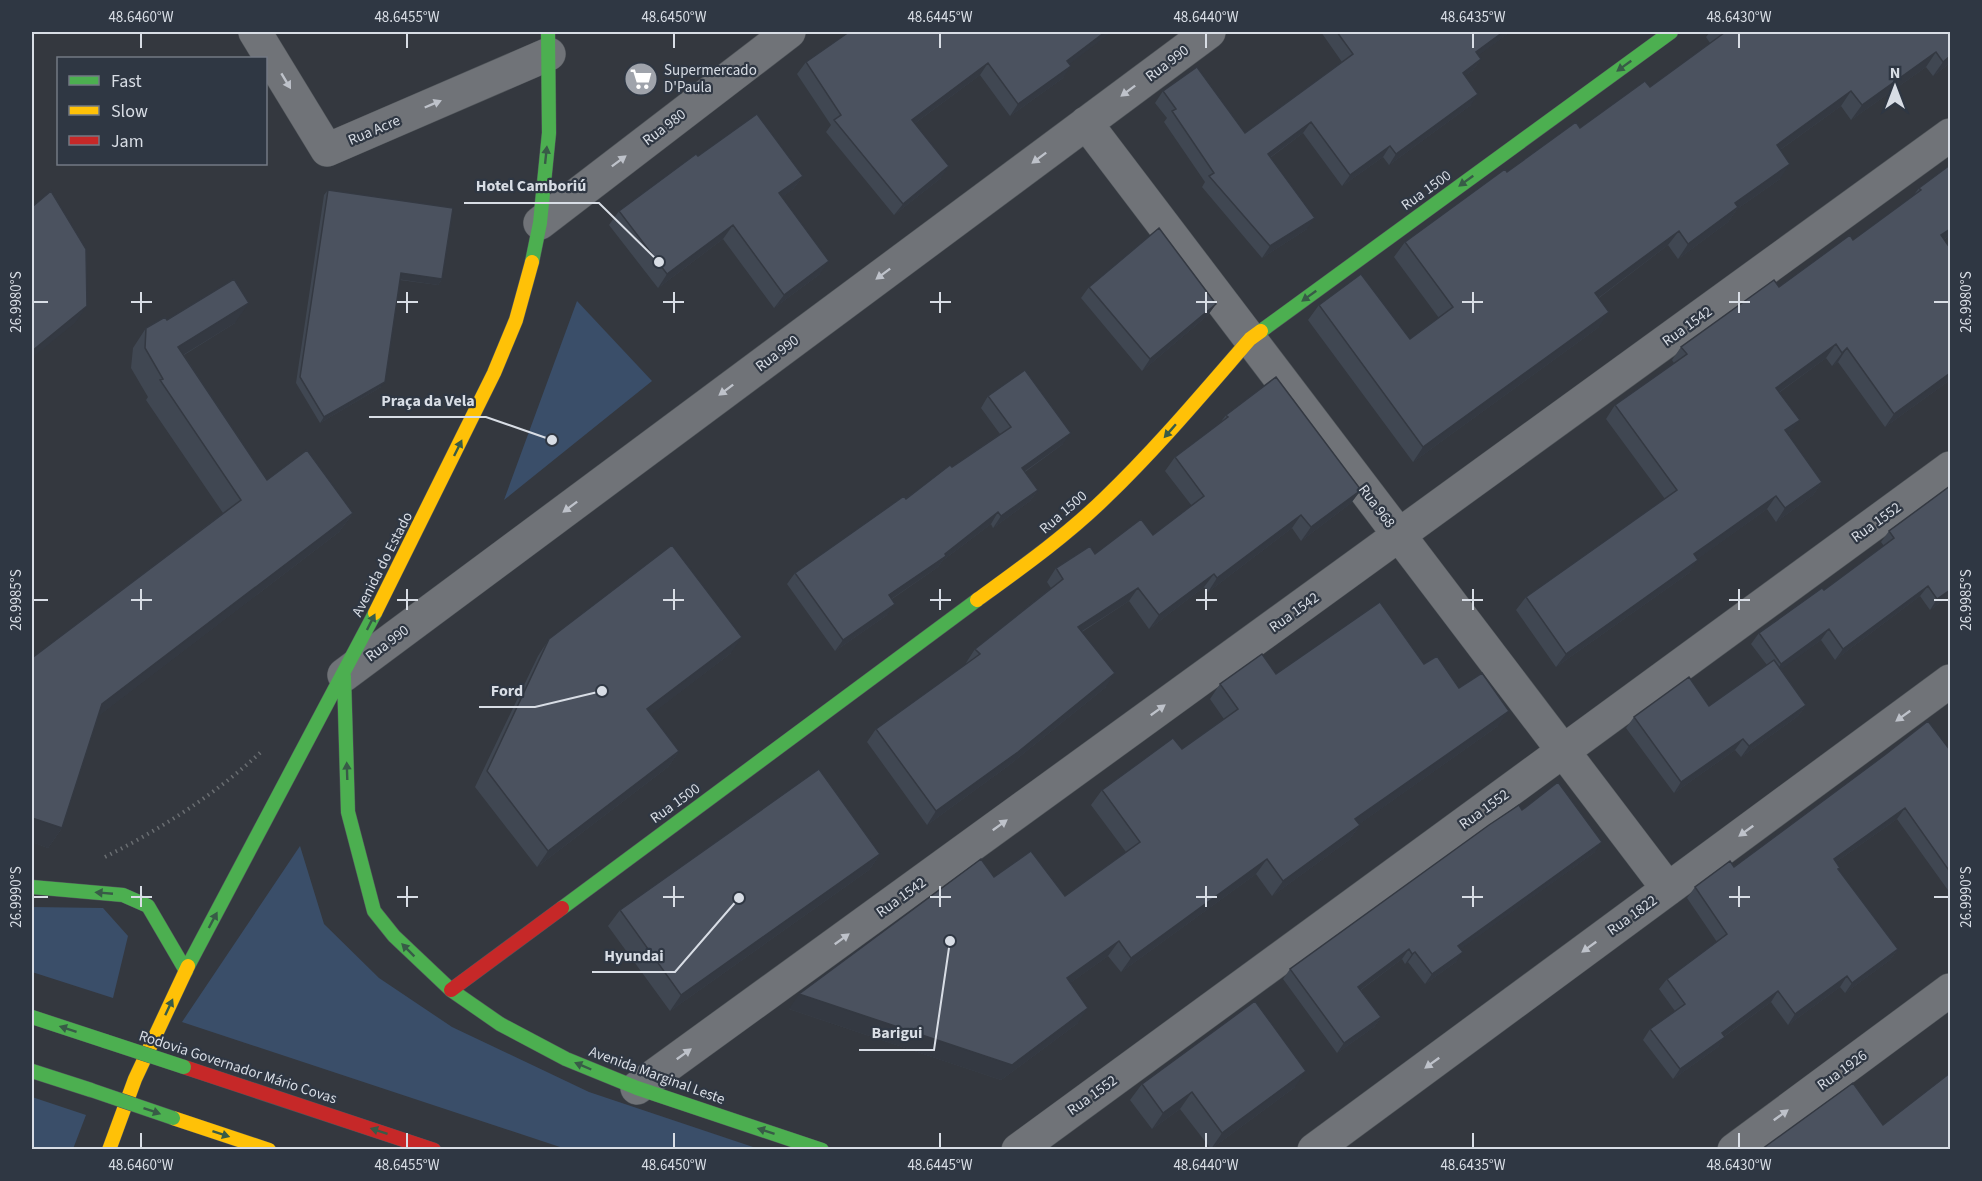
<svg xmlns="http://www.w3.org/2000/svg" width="1982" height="1181" font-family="'Source Sans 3',sans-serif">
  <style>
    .green { fill: #3a4e69 }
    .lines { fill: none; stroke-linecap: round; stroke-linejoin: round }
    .street-casing { stroke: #51565b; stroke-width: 34 }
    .fast-casing { stroke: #51565b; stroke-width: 15 }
    .slow-casing { stroke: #51565b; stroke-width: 15 }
    .jam-casing { stroke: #51565b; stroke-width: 15 }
    .path { stroke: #6a6e72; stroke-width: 4; stroke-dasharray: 1.5 4.5; stroke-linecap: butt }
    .street { stroke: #707378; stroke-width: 33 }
    .fast { stroke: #4caf50; stroke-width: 14 }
    .slow { stroke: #ffc107; stroke-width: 14 }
    .jam { stroke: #c62828; stroke-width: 14 }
    .fast-bridge-casing { stroke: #51565b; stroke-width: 15; stroke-linecap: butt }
    .fast-bridge { stroke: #4caf50; stroke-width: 14 }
    .wall { fill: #404752 }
    .shaded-wall { fill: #343942 }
    .building { fill: #4b525f; stroke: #343942; stroke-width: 1.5 }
    .oneway { fill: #385b47 }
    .oneway2 { fill: #bec2ca }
    .ticks { fill: none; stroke: #d8dde5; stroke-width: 2 }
    .labels { text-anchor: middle; stroke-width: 4.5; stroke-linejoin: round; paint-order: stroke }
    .street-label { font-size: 15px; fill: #d8dde5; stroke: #2f3743 }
    .poi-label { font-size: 15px; fill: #d8dde5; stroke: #2f3743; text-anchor: start }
    .leader { fill: none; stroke: #d8dde5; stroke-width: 2 }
    .callout-dot { fill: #d8dde5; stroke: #2f3743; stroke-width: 2 }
    .callout-label { font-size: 16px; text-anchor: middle; font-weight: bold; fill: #d8dde5; stroke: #2f3743; stroke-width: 4.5; stroke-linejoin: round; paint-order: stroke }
    .neatline { fill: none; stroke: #d8dde5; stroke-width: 2 }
    .ticks-label { font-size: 15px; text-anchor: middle; fill: #d8dde5 }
  </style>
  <rect width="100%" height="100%" fill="#34383f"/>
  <path class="green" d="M577,301L652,381L504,500Z
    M300,846L324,924L379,978L452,1027L589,1092L759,1149H566L182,1022Z
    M32,907L103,908L128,936L113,998L32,972Z
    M32,1097L86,1115L73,1149H32Z"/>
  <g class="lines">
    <defs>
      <path id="street" d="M255,32L327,150L549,54
        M1086,123L1668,889
        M540,223L789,32
        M344,675L1209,32
        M637,1088L1950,135
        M1018,1150L1950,468
        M1314,1150L1950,681
        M1734,1150L1950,990"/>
      <path id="fast" d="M532,262L540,223L549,133L548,32
        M1261,331L1671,32
        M344,676L348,812L374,911L394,936L451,990L500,1024L566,1059L637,1088L822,1150
        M32,887L123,895L148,906L186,971
        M562,908L977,600
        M188,966L375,613
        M32,1017L105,1041
        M32,1071L91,1090"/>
      <path id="slow" d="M977,600C1021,568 1066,536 1105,498C1157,448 1203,393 1250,339L1261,331
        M375,613L494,373L516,320L532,262
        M173,1118L269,1150
        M109,1150L135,1079L188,966"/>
      <path id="jam" d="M451,990L562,908
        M184,1067L434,1150"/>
    </defs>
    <use href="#street" class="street-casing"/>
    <use href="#fast" class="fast-casing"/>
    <use href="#slow" class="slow-casing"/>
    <use href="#jam" class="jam-casing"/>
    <path class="path" d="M105,857C161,829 216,794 262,751"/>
    <use href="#street" class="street"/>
    <use href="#fast" class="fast"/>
    <use href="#slow" class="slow"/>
    <use href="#jam" class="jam"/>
    <defs>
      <path id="fast-bridge" d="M105,1041L184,1067
        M91,1090L173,1118"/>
    </defs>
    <use href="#fast-bridge" class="fast-bridge-casing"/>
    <use href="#fast-bridge" class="fast-bridge"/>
  </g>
  <path class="wall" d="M1321,32H1510L1478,55L1481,59L1473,70L1465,76L1471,105L1389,165L1383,157L1342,186L1303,133L1270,158L1307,229L1262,258L1202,187L1205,182L1164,122L1167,118L1155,103L1163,91L1245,133L1342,62Z
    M1710,32H1950V63L1933,76L1926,67L1851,120L1841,106L1780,150V179L1737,209L1728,222L1678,259L1668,245L1599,298V327L1413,462L1308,320L1319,305L1410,339L1439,318L1394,257L1405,242L1507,172L1650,87L1710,43L1706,37Z
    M806,62L1069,64L1063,78L1010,116L980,75L914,124L941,178L894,215L826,132L831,125L797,74Z
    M698,156L803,176L793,189L782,197L820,274L774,308L723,239L658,288L609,225L619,211Z
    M1950,165V235L1944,240L1950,380L1885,427L1838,362L1832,366L1826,358L1780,392L1790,433L1788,435L1822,482L1813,495L1776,522L1767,509L1697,559L1689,573L1556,667L1516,610L1526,597L1665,499L1606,419L1615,405L1674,363L1672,360L1681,347L1779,287L1853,240L1913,196L1919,188Z
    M328,190L442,279L438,285L400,280L381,387L320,423L296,383L324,195Z
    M1089,287L1216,304L1208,315L1142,371L1081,298Z
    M167,320L235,323L184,355L267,480L353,513L339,532L98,716L62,828L48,848L32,842V658L223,513L146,400L148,397L131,368L133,348L146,328Z
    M988,396L1063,444L1025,472L1038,490L1030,501L993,528L991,524L942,561L938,567L892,599L887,615L835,651L787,584L795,573L952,467L1000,434L981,408Z
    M1226,415L1361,490L1351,503L1301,541L1292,528L1208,592L1204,587L1149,629L1129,601L1082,632L1106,687L1008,766L927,825L867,742L876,729L967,664L966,663L975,649L1051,588L1047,582L1056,568L1095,554L1153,535L1192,506L1165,471L1175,457L1220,423Z
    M1889,531L1950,595L1930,610L1920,596L1835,660L1821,640L1781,669L1806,705L1798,716L1741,757L1735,750L1674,793L1626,728L1634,717L1709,706L1767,665L1751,644L1759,633L1824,590L1884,546L1881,542Z
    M549,639L731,653L651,714L679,751L668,767L537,867L475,787L538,656Z
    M1424,664L1459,688L1498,726L1359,824L1360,825L1349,840L1272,896L1256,874L1121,972L1108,956L1070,983L1078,1023L1001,1080L789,1009L994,877L1065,896L1126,852L1091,805L1102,790L1182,749L1224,719L1210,699L1220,684L1276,674Z
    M1950,750V893L1897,819L1836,862L1839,870L1898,949L1890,960L1845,993L1840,987L1788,1025L1771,1002L1725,1036L1718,1047L1673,1079L1643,1040L1650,1029L1675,1011L1659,989L1667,979L1717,942L1687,898L1695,887Z
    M1522,810L1595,852L1460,949L1456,962L1425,984L1408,962L1405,964L1402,959L1361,990L1381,1017L1374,1027L1337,1053L1283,979L1290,969Z
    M880,854L869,870L670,1011L608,926L620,910Z
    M1142,1084L1295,1087L1211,1149L1180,1109L1152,1129L1130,1100Z"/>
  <path class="shaded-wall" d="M1105,32H1112L1059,72L1067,61Z
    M1503,32H1510L1468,63L1476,52Z
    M1936,52L1926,67L1851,120L1862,105Z
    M1950,56V63L1933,76L1943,62Z
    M1481,59L1473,70L1455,84L1463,73Z
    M988,63L980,75L903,132L912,120Z
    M1071,66L1063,78L1010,116L1018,104Z
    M1851,91L1841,106L1766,160L1777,145Z
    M1478,94L1471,105L1389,165L1396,154Z
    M1311,122L1303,133L1260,165L1268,154Z
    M1390,146L1383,157L1342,186L1350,175Z
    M1790,164L1780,179L1737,209L1728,222L1678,259L1688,244L1735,203Z
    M949,166L941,178L894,215L903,204Z
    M803,176L793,189L769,207L779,193Z
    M1315,218L1307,229L1262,258L1270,246Z
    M733,225L723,239L658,288L667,274Z
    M1950,229V235L1932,249L1941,235Z
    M1679,231L1668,245L1585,308L1595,293Z
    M829,261L820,274L774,308L784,295Z
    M401,273L442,279L438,285L397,279Z
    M249,303L235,323L165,366L178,347Z
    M1216,304L1208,315L1142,371L1150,359Z
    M87,306L75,323L32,358V351Z
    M1609,312L1599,327L1413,462L1423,447Z
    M1836,344L1826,358L1767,401L1776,388Z
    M1847,348L1838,362L1832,366L1842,353Z
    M1950,373V380L1885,427L1894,414Z
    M385,382L381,387L320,423L324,417Z
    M1800,420L1790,433L1775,444L1785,430Z
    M1071,433L1063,444L1014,479L1022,468Z
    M1822,482L1813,495L1776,522L1785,508Z
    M1038,490L1030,501L993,528L1001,516Z
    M1361,490L1351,503L1301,541L1311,527Z
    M1776,496L1767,509L1685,568L1694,554Z
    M998,512L991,524L942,561L938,567L881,606L889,595Z
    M353,513L339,532L88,724L102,704Z
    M1301,515L1292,528L1208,592L1217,578Z
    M1698,560L1689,573L1556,667L1566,654Z
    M1214,574L1204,587L1149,629L1159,615Z
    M1928,586L1920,596L1835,660L1843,649Z
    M1138,588L1129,601L1068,640L1078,627Z
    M1950,590V595L1930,610L1937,599Z
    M895,604L887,615L835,651L843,640Z
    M1829,629L1821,640L1774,675L1781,664Z
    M742,637L731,653L636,726L647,709Z
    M1115,673L1106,687L1008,766L927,825L936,811Z
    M1806,705L1798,716L1741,757L1749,746Z
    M1509,711L1498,726L1345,834L1355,819Z
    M1743,739L1735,750L1674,793L1681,782Z
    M679,751L668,767L537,867L548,851Z
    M1905,808L1897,819L1826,869L1834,859Z
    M32,818L62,828L48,848L32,842Z
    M1360,825L1349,840L1272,896L1283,881Z
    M1602,842L1595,852L1451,956L1458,946Z
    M880,854L869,870L670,1011L681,995Z
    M1267,859L1256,874L1121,972L1131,958Z
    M1119,941L1108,956L1056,993L1067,978Z
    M1409,949L1402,959L1351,997L1358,987Z
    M1898,949L1890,960L1845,993L1852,983Z
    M1415,952L1408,962L1405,964L1412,954Z
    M1463,952L1456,962L1425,984L1432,974Z
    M1847,976L1840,987L1788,1025L1795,1014Z
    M1778,991L1771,1002L1715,1043L1722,1033Z
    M799,994L1088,1008L1078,1023L1001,1080L789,1009Z
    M1381,1017L1374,1027L1337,1053L1344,1043Z
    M1725,1037L1718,1047L1673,1079L1680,1069Z
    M1306,1071L1295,1087L1211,1149L1222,1133Z
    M1192,1092L1180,1109L1152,1129L1163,1113Z"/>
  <path class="building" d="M849,32H1105L1067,61L1071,66L1018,104L988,63L912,120L949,166L903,204L834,120L841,115L806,62Z
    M1337,32H1503L1476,52L1481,59L1463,73L1478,94L1396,154L1390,146L1350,175L1311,122L1268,154L1315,218L1270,246L1209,176L1214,173L1172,111L1176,109L1163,91L1197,67L1245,133L1353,54Z
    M1723,32H1950V56L1943,62L1936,52L1862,105L1851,91L1777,145L1790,164L1735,203L1738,207L1688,244L1679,231L1595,293L1609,312L1423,447L1319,305L1361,274L1410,339L1453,307L1405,242L1505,169L1507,172L1576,122L1580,128L1645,81L1650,87L1724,33Z
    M757,114L803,176L779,193L829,261L784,295L733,225L667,274L619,211L696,154L698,156Z
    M1950,165V229L1941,235L1950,248V373L1894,414L1847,348L1842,353L1836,344L1776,388L1800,420L1785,430L1822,482L1785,508L1776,496L1694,554L1698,560L1566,654L1526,597L1677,490L1615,405L1687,354L1681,347L1774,280L1779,287L1850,235L1853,240L1921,190L1919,188Z
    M328,190L453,208L442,279L401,273L385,382L324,417L300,377Z
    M51,191L86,249L87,306L32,351V207Z
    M1159,228L1216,304L1150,359L1089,287Z
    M234,279L249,303L178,347L267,480L307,450L353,513L102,704L62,828L32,818V658L241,500L160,380L163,379L145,348L146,328L165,317L167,320Z
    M1025,370L1071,433L1022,468L1038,490L1001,516L998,512L945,554L946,556L889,595L895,604L843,640L795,573L904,496L906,499L950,465L952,467L1011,427L988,396Z
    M1276,377L1361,490L1311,527L1301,515L1217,578L1214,574L1159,615L1138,588L1078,627L1115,673L1018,752L936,811L876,729L980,654L975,649L1063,579L1056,568L1090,546L1095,554L1141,519L1153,535L1204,496L1175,457L1228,417L1226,415Z
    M1950,486V590L1937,599L1928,586L1843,649L1829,629L1781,664L1759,633L1822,588L1824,590L1894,538L1889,531Z
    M672,545L742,637L647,709L679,751L548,851L487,771L549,639Z
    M1380,602L1424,664L1437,656L1459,688L1482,673L1509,711L1355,819L1360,825L1283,881L1267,859L1131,958L1119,941L1067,978L1088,1008L1012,1065L799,994L981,859L994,877L1031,851L1065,896L1140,842L1102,790L1173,738L1182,749L1238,709L1220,684L1262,654L1276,674Z
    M1774,660L1806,705L1749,746L1743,739L1681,782L1634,717L1689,677L1709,706Z
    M1928,721L1950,750V872L1905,808L1834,859L1840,868L1838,869L1898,949L1852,983L1847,976L1795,1014L1778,991L1722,1033L1725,1037L1680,1069L1650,1029L1685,1004L1667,979L1727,934L1695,887L1730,861L1734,867L1886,754Z
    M819,769L880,854L681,995L620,910Z
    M1558,782L1602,842L1458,946L1463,952L1432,974L1415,952L1412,954L1409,949L1358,987L1381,1017L1344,1043L1290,969L1489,825L1519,805L1522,810Z
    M1255,1001L1306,1071L1222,1133L1192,1092L1163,1113L1142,1084Z
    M1950,1073V1149H1762L1853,1083L1883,1125Z"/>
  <defs><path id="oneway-solid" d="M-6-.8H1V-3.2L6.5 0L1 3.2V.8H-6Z" transform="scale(1.5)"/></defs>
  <g class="oneway">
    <use href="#oneway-solid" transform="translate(1624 66) rotate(144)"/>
    <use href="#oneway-solid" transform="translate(546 155) rotate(-84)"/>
    <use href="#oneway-solid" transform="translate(1466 181) rotate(144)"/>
    <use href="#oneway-solid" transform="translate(1309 296) rotate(144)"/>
    <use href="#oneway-solid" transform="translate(1170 431) rotate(131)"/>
    <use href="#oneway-solid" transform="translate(458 448) rotate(-64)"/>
    <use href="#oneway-solid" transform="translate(371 622) rotate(-63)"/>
    <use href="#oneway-solid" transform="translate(347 771) rotate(-92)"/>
    <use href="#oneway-solid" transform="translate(104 893) rotate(-175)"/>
    <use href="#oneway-solid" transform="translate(213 920) rotate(-62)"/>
    <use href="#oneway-solid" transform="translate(408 950) rotate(-135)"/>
    <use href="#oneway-solid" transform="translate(169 1007) rotate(-65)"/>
    <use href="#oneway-solid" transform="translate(68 1029) rotate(-162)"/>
    <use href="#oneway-solid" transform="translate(583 1066) rotate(-157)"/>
    <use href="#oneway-solid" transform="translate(152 1111) rotate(19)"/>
    <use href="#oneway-solid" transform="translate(379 1131) rotate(-162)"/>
    <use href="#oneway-solid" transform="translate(766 1131) rotate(-162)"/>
    <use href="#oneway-solid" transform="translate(221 1134) rotate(18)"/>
  </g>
  <g class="oneway2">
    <use href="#oneway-solid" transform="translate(286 81) rotate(59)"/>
    <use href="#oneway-solid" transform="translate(1128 91) rotate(143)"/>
    <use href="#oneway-solid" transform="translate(433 104) rotate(-23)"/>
    <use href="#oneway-solid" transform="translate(1039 158) rotate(143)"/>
    <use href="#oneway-solid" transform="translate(619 161) rotate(-37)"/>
    <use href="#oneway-solid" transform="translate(883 274) rotate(143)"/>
    <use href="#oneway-solid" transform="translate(726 390) rotate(143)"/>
    <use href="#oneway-solid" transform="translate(570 507) rotate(143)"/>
    <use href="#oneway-solid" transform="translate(1158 710) rotate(-36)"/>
    <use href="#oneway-solid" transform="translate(1903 716) rotate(144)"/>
    <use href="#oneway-solid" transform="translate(1000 825) rotate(-36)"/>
    <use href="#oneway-solid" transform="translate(1746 831) rotate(144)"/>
    <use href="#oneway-solid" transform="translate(842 939) rotate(-36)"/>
    <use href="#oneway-solid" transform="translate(1589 947) rotate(144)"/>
    <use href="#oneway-solid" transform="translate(684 1054) rotate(-36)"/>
    <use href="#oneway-solid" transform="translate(1432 1063) rotate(144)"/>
    <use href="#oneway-solid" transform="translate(1781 1115) rotate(-36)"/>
  </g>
  <path class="ticks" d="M141,33V48M407,33V48M674,33V48M940,33V48M1206,33V48M1473,33V48M1739,33V48M141,292V313M407,292V313M674,292V313M940,292V313M1206,292V313M1473,292V313M1739,292V313M33,302H48M131,302H152M397,302H418M663,302H684M930,302H951M1196,302H1217M1462,302H1483M1729,302H1750M1934,302H1949M141,589V610M407,589V610M674,589V610M940,589V610M1206,589V610M1473,589V610M1739,589V610M33,600H48M131,600H152M397,600H418M663,600H684M930,600H951M1196,600H1217M1462,600H1483M1729,600H1750M1934,600H1949M141,886V907M407,886V907M674,886V907M940,886V907M1206,886V907M1473,886V907M1739,886V907M33,897H48M131,897H152M397,897H418M663,897H684M930,897H951M1196,897H1217M1462,897H1483M1729,897H1750M1934,897H1949M141,1133V1148M407,1133V1148M674,1133V1148M940,1133V1148M1206,1133V1148M1473,1133V1148M1739,1133V1148"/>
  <defs>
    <symbol id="supermarket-disc" viewBox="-11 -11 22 22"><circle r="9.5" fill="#9fa3ab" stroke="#2f3743"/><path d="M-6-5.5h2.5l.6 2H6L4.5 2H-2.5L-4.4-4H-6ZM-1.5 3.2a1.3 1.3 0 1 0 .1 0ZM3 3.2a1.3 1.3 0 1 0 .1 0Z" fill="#fff"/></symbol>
  </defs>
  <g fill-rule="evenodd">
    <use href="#supermarket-disc" x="622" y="60" width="38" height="38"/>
  </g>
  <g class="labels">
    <g class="street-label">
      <text transform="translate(1167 63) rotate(-37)" y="5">Rua 990</text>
      <text transform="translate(664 127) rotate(-37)" y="5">Rua 980</text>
      <text transform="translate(374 130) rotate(-23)" y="5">Rua Acre</text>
      <text transform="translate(1426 190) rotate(-36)" y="5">Rua 1500</text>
      <text transform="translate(1687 326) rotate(-36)" y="5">Rua 1542</text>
      <text transform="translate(777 353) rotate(-37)" y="5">Rua 990</text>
      <text transform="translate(1377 506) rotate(53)" y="5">Rua 968</text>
      <text transform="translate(1063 512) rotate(-41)" y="5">Rua 1500</text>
      <text transform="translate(1876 522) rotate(-36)" y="5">Rua 1552</text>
      <text transform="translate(382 564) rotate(-63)" y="5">Avenida do Estado</text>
      <text transform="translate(1294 612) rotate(-36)" y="5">Rua 1542</text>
      <text transform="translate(387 643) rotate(-37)" y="5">Rua 990</text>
      <text transform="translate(675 803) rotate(-36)" y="5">Rua 1500</text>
      <text transform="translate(1484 809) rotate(-36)" y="5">Rua 1552</text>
      <text transform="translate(901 897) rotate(-36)" y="5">Rua 1542</text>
      <text transform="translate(1632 915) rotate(-36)" y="5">Rua 1822</text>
      <text transform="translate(238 1067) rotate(18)" y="5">Rodovia Governador Mário Covas</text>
      <text transform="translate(1842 1070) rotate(-36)" y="5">Rua 1926</text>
      <text transform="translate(657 1075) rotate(20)" y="5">Avenida Marginal Leste</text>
      <text transform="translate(1092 1095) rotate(-36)" y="5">Rua 1552</text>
    </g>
    <g class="poi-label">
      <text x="664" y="75">Supermercado<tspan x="664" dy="17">D'Paula</tspan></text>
    </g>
  </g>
  <path class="leader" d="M659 262L599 203H464M552 440L486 417H369M602 691L535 707H479M739 898L675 972H592M950 941L934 1050H859"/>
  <g class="callout-dot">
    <circle cx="659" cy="262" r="6"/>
    <circle cx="552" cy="440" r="6"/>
    <circle cx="602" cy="691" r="6"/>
    <circle cx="739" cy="898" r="6"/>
    <circle cx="950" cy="941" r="6"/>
  </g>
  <g class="callout-label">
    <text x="531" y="191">Hotel Camboriú</text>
    <text x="428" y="406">Praça da Vela</text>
    <text x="507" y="696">Ford</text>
    <text x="634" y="961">Hyundai</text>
    <text x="897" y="1038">Barigui</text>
  </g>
  <rect width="1982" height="1181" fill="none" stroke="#2f3743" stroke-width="66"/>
  <rect x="57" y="57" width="210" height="108" fill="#2f3743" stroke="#737984" stroke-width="1.5"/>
  <rect x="69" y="76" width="30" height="9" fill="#4caf50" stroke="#737984" stroke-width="1.5"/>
  <text x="111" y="87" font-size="18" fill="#d8dde5">Fast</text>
  <rect x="69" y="106" width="30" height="9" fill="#ffc107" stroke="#737984" stroke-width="1.5"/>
  <text x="111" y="117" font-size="18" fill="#d8dde5">Slow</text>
  <rect x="69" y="136" width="30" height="9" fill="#c62828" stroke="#737984" stroke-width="1.5"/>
  <text x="111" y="147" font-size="18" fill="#d8dde5">Jam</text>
  <g transform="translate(1895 87)" stroke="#2f3743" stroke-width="4.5" paint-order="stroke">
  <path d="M0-4.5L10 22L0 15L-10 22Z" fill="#d8dde5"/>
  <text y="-9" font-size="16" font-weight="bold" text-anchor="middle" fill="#d8dde5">N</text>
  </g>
  <rect x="33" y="33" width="1916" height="1115" class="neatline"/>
  <g class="ticks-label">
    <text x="141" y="22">48.6460°W</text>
    <text x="407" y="22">48.6455°W</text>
    <text x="674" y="22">48.6450°W</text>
    <text x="940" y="22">48.6445°W</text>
    <text x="1206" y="22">48.6440°W</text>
    <text x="1473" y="22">48.6435°W</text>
    <text x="1739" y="22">48.6430°W</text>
    <text transform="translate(16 302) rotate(-90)" y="5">26.9980°S</text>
    <text transform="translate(1966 302) rotate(-90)" y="5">26.9980°S</text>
    <text transform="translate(16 600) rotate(-90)" y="5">26.9985°S</text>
    <text transform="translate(1966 600) rotate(-90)" y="5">26.9985°S</text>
    <text transform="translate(16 897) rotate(-90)" y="5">26.9990°S</text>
    <text transform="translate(1966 897) rotate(-90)" y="5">26.9990°S</text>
    <text x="141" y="1170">48.6460°W</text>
    <text x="407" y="1170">48.6455°W</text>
    <text x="674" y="1170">48.6450°W</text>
    <text x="940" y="1170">48.6445°W</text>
    <text x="1206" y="1170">48.6440°W</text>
    <text x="1473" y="1170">48.6435°W</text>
    <text x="1739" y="1170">48.6430°W</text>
  </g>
</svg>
